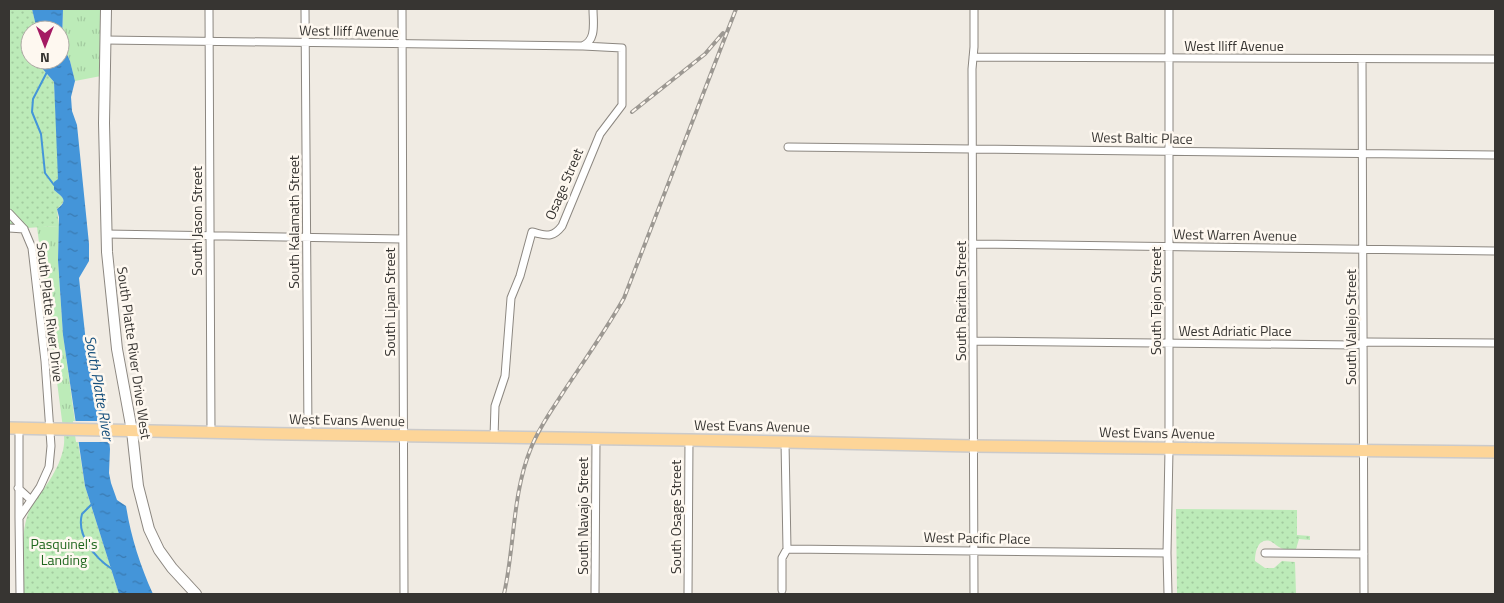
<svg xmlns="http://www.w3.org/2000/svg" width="1504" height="603" font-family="'Titillium Web',sans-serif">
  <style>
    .grass { fill: url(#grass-tufts) }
    .park { fill: url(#park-dots) }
    .water { fill: url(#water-ripples) }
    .pier { fill: #f0ebe3 }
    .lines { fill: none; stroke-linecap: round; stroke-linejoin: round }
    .stream { stroke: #4495d9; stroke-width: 2 }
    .street-casing { stroke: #8c8780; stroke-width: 9 }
    .secondary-casing { stroke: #8c8780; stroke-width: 12 }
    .primary-casing { stroke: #cbcaca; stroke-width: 14 }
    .street { stroke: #fff; stroke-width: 7 }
    .secondary { stroke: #fff; stroke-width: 10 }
    .primary { stroke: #fdd598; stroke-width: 11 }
    .rail-casing { stroke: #9c9892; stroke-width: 4 }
    .rail { stroke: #fef8f0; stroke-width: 2; stroke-dasharray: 5.5; stroke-linecap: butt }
    .labels { text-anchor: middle; stroke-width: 5; stroke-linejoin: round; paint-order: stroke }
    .street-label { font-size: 14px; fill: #373532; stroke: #fef8f0 }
    .park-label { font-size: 14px; fill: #1f661e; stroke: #fef8f0 }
    .water-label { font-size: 15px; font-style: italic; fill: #144e7b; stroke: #fef8f0 }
  </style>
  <defs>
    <pattern id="grass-tufts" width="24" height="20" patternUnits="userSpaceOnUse" patternTransform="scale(1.25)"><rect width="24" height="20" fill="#bcebb8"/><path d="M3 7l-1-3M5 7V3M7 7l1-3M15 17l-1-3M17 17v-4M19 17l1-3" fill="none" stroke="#a2ca9f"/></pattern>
    <pattern id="park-dots" width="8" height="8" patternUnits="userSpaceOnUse" patternTransform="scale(1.25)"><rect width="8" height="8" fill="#bcebb8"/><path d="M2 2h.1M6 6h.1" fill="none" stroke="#a2ca9f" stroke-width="1.8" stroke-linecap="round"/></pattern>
    <pattern id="water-ripples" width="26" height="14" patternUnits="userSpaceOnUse" patternTransform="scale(1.25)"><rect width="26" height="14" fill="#4495d9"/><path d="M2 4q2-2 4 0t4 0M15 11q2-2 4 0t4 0" fill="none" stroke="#3a7ab1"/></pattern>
  </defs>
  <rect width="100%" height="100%" fill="#f0ebe3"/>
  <path class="grass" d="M63,9H101V76L75,81L70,61L62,43Z
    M59,226L58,260L63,335L77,436H64L37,227Z"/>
  <path class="park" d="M9,9H32L37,30H30V60H40L41,67L54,82L58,162V179L54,190C62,197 69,199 57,209L59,226L9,229Z
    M64,436H77L85,486L119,594H24C24,569 19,532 30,509C33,502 39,496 43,490C54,475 66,454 64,436Z
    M1176,509L1297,510V535L1310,536V540L1299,539L1296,549C1292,549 1288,550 1284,549C1278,548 1275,543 1270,541C1258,538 1255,552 1255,561L1265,568H1274L1282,561L1295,562L1296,594H1177Z"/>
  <path class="water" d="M32,9H63L62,43L70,61L75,81L71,97L72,111L77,125L89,244V261L79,278L88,361L93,380L101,395L102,408L107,419L110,449L109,473L111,483L117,500L126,506C131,537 140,565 153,594H119L85,486L63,335L58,260L59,217L57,209C69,200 62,197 54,190V182L58,179L54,82L41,67L40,60H60V30H37Z"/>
  <path class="pier" d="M73,421H109L112,442H76Z"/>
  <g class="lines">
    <path class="stream" d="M47,72L33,99L32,112L41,134L45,173L54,185
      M92,504L82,514C76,535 95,558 112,569"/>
    <defs>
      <path id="street" d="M209,9L211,433
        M305,9L308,434
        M402,9L404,594
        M105,40L582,46C597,41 593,22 593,9
        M973,57L1495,59
        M1362,59L1364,594
        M788,147L1495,155
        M9,213L24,229L32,248L45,361L51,446L49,467L40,487L19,518L20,594
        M9,228L24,229
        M106,234L402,239
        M974,244L1495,251
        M973,341L1355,345L1368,342L1495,343
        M19,428V518
        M494,437L495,406L505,376L511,298L520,276L532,232C546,235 552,239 562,226L600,134L622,105V48L583,46
        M18,488L31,500
        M787,549L1167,553
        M1265,553L1364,554
        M782,590V558L787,549L785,442
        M595,594L596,439
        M688,594L689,440
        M974,594L972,69L974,47V9
        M1168,594L1167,553L1169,450V9"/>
      <path id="secondary" d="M106,9L104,123L107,252L117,349L132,431L138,486L149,529L159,550L172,568L196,594"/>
      <path id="primary" d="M9,428L292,434L689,440L973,446L1495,452"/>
    </defs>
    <use href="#street" class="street-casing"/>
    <use href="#secondary" class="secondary-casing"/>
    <use href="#primary" class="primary-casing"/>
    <use href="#street" class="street"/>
    <use href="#secondary" class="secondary"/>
    <use href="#primary" class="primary"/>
    <defs>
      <path id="rail" d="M632,112L705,54L723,33
        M504,594C515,545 512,494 531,448C539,427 552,410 564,391C584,361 606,330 624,298L736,9"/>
    </defs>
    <use href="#rail" class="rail-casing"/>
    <use href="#rail" class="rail"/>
  </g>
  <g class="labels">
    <g class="street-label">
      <text transform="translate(349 31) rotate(1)" y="5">West Iliff Avenue</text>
      <text x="1234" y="51">West Iliff Avenue</text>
      <text transform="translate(1142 138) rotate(1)" y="5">West Baltic Place</text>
      <text transform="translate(564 184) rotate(-67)" y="5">Osage Street</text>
      <text transform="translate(197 221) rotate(-90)" y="5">South Jason Street</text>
      <text transform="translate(294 222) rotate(-90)" y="5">South Kalamath Street</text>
      <text transform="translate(1235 235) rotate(1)" y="5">West Warren Avenue</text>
      <text transform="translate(961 301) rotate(-90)" y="5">South Raritan Street</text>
      <text transform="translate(1156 301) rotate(-90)" y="5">South Tejon Street</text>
      <text transform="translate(390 302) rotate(-90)" y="5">South Lipan Street</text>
      <text transform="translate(50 312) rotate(83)" y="5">South Platte River Drive</text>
      <text transform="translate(1351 327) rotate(-90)" y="5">South Vallejo Street</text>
      <text x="1235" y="336">West Adriatic Place</text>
      <text transform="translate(134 353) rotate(82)" y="5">South Platte River Drive West</text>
      <text transform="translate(347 420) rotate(1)" y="5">West Evans Avenue</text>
      <text transform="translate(752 426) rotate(1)" y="5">West Evans Avenue</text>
      <text transform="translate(1157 433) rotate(1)" y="5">West Evans Avenue</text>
      <text transform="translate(583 516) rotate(-90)" y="5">South Navajo Street</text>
      <text transform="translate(676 517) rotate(-90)" y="5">South Osage Street</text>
      <text transform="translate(977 538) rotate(1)" y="5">West Pacific Place</text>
    </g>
    <g class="park-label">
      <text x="64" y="549">Pasquinel's<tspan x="64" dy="16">Landing</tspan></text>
    </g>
    <g class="water-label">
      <text transform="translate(99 388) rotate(80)" y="5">South Platte River</text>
    </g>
  </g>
  <rect width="1504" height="603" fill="none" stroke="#373532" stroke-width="20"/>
  <g transform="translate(45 45) rotate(180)"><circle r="24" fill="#fef8f0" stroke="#aeaaa4"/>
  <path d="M0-4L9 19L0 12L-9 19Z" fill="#a41a63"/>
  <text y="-8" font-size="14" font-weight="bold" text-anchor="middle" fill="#373532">N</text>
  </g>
</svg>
